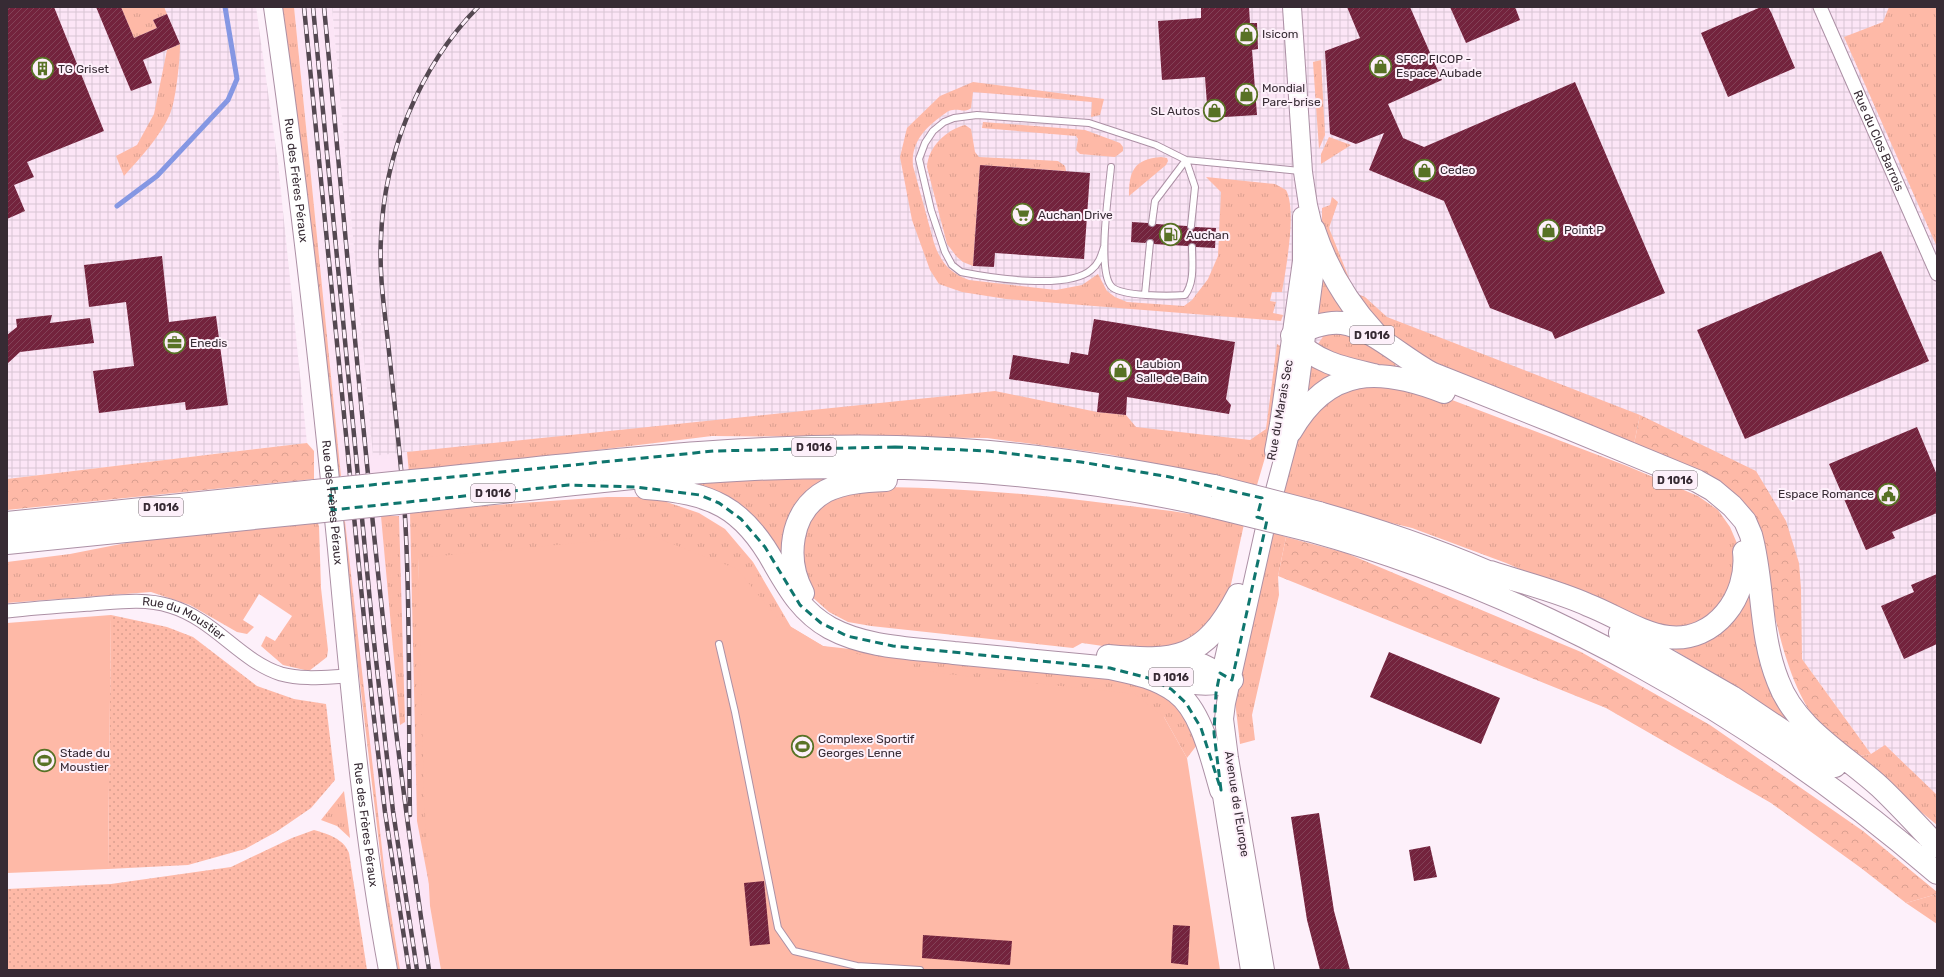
<svg xmlns="http://www.w3.org/2000/svg" width="1944" height="977" font-family="Rubik,sans-serif">
  <style>
    .built { fill: #fce5f6 }
    .industrial { fill: url(#industrial-grid) }
    .grass { fill: url(#grass-tufts) }
    .forest { fill: url(#forest-crowns) }
    .garden { fill: url(#garden-dots) }
    .pitch { fill: #feb9a7 }
    .lines { fill: none; stroke-linecap: round; stroke-linejoin: round }
    .stream { stroke: #8597e3; stroke-width: 5 }
    .building { fill: url(#building-hatch) }
    .lane-casing { stroke: #ac90a5; stroke-width: 8 }
    .street-casing { stroke: #ac90a5; stroke-width: 15 }
    .secondary-casing { stroke: #ac90a5; stroke-width: 20 }
    .highway-casing { stroke: #ac90a5; stroke-width: 24 }
    .lane { stroke: #fff; stroke-width: 6 }
    .street { stroke: #fff; stroke-width: 13 }
    .secondary { stroke: #fff; stroke-width: 18 }
    .highway { stroke: #fff; stroke-width: 22 }
    .rail-casing { stroke: #544851; stroke-width: 4.5 }
    .rail { stroke: #fdf0fa; stroke-width: 3; stroke-dasharray: 9; stroke-linecap: butt }
    .highway-bridge-casing { stroke: #ac90a5; stroke-width: 24; stroke-linecap: butt }
    .highway-bridge { stroke: #fff; stroke-width: 22 }
    .marked { fill: none; stroke: #0f766e; stroke-width: 3; stroke-dasharray: 8 5; stroke-linejoin: round }
    .labels { text-anchor: middle; stroke-width: 4; stroke-linejoin: round; paint-order: stroke }
    .shield { fill: #fdf0fa; stroke: #72666f; stroke-width: 1 }
    .shield-label { font-size: 11px; font-weight: bold; fill: #372b34 }
    .poi-label { font-size: 12px; fill: #372b34; stroke: #fdf0fa; text-anchor: start }
    .street-label { font-size: 12px; fill: #372b34; stroke: #fdf0fa }
  </style>
  <defs>
    <pattern id="industrial-grid" width="8" height="8" patternUnits="userSpaceOnUse"><rect width="8" height="8" fill="#fce5f6"/><path d="M0 4h8M4 0v8" fill="none" stroke="#d9c5d4"/></pattern>
    <pattern id="grass-tufts" width="24" height="20" patternUnits="userSpaceOnUse"><rect width="24" height="20" fill="#feb9a7"/><path d="M3 7l-1-3M5 7V3M7 7l1-3M15 17l-1-3M17 17v-4M19 17l1-3" fill="none" stroke="#da9f90"/></pattern>
    <pattern id="forest-crowns" width="20" height="18" patternUnits="userSpaceOnUse"><rect width="20" height="18" fill="#feb9a7"/><path d="M2 6a3 3 0 1 1 6 0M12 15a3 3 0 1 1 6 0" fill="none" stroke="#da9f90"/></pattern>
    <pattern id="garden-dots" width="8" height="8" patternUnits="userSpaceOnUse"><rect width="8" height="8" fill="#feb9a7"/><path d="M2 2h.1M6 6h.1" fill="none" stroke="#da9f90" stroke-width="1.8" stroke-linecap="round"/></pattern>
    <pattern id="building-hatch" width="6" height="6" patternUnits="userSpaceOnUse"><rect width="6" height="6" fill="#73233d"/><path d="M-1 1l2-2M0 6l6-6M5 7l2-2" fill="none" stroke="#834258"/></pattern>
  </defs>
  <rect width="100%" height="100%" fill="#fdf0fa"/>
  <path class="built" d="M294,7H332L373,455L407,452L420,594L424,794L430,906L441,970H400L385,875L356,631Z"/>
  <path class="industrial" d="M7,7H256L278,163L307,443L7,479Z
    M332,7H1937V813L1871,754L1802,659L1756,471L1585,400L1400,388L1250,461L989,412L407,452L373,456Z"/>
  <path class="grass" d="M121,7H164L167,14L153,20L157,28L134,38Z
    M279,7H294L341,476L337,477Z
    M1889,7H1937V247L1844,37L1883,22Z
    M180,44C180,60 176,100 170,114C160,137 140,158 124,176L116,156L137,145L154,114L167,50Z
    M1321,60L1325,135L1319,149L1313,62Z
    M973,82L1104,99L1100,115L1091,117L1092,102L973,92L971,108C965,113 960,109 953,110C948,110 943,115 939,118C923,130 911,144 913,166L934,243C941,263 950,273 969,280L1056,290L1082,285L1098,274L1107,291L1115,297L1127,302L1184,306L1192,300L1208,279L1218,256L1221,192L1206,177L1275,184L1286,190C1297,210 1286,268 1282,292H1272L1270,301L1276,302L1273,313L1283,315L1281,321L1006,299L962,292L939,284L930,270L912,220L900,157L907,128L940,96Z
    M983,122L1085,130L1120,143L1123,147V151L1115,157L1080,154L1076,150L1078,139L1076,136L982,128Z
    M965,125L971,129L975,152L979,157L1058,161L1065,166L1066,171L980,165L973,266L963,262L957,257L947,244L927,167C928,147 946,130 965,125Z
    M1329,137L1351,145L1321,164V154Z
    M1161,157L1167,158L1168,161L1166,165L1129,196C1129,171 1134,159 1161,157Z
    M1332,197L1338,202L1329,228L1355,293L1365,297L1387,317L1640,415L1634,444L1444,369L1408,351L1361,309L1322,226V208L1330,205Z
    M1320,267L1348,318L1315,312Z
    M1350,331L1395,363L1396,366C1384,374 1336,353 1322,348L1318,344L1324,335Z
    M1277,344L1285,349L1276,420L1257,485L1107,454L987,438L712,436L409,473L407,452L995,391L1097,412L1126,415L1136,427L1250,440L1266,429Z
    M1308,362L1336,371L1307,394Z
    M1355,384L1423,389L1627,466L1698,496L1718,510L1730,527L1739,548L1735,590L1695,628L1659,629L1506,563L1412,528L1278,496L1291,444L1316,409Z
    M831,475L786,565L697,485L698,483Z
    M885,487C961,488 1036,494 1112,504C1157,509 1200,514 1244,524L1230,589L1222,611L1182,646L1129,652L1103,646L1082,643L1073,648L871,626L848,622L829,612L811,596L803,583L800,534L824,500Z
    M607,497H652L699,513L725,529L753,562L791,627L823,646L1114,678L1167,692L1200,741L1187,758L1164,717L925,690L418,558L433,905L417,821L410,511Z
    M381,516H399L405,722L400,725Z
    M317,521L319,526L321,588L328,650L327,657L309,671L283,665L261,646L266,636L275,641L292,616L259,594L243,620L254,627L247,634L237,632L190,605L151,592L7,603V562L70,554L131,542Z
    M345,521L385,875L400,970H398L388,919L341,523Z
    M1271,532L1286,537L1278,576L1279,595L1252,715L1255,740L1240,744L1235,701Z
    M1749,588L1788,718L1785,720L1668,646Z
    M1885,745L1937,795V825L1854,757L1871,754Z
    M344,791L350,838L337,826L321,820Z
    M1937,894V924L1906,903Z"/>
  <path class="forest" d="M1640,415L1756,471L1786,521L1799,563L1801,588L1802,659L1871,754L1854,757C1842,745 1828,734 1817,721C1782,678 1770,591 1759,536L1634,444Z
    M307,443L314,451V479L7,510V479Z
    M1286,537L1346,553L1581,652L1710,725L1863,831L1937,892V894L1906,903L1861,868L1771,803L1606,708L1278,576Z"/>
  <path class="garden" d="M111,615L167,627L193,637L257,686L294,699L326,704L335,780L311,808L276,832L245,849L188,865L108,869Z
    M314,830C328,834 344,839 349,853L367,970H7V889L111,884L231,867L292,838Z"/>
  <path class="pitch" d="M652,536L737,569L778,619L823,646L938,673L1135,694L1164,717L1187,758L1220,970H441L430,906L424,794L418,558Z
    M111,615L108,869L7,873V623Z"/>
  <g class="lines">
    <path class="stream" d="M117,206L157,176L228,100L237,79L225,7"/>
  </g>
  <path class="building" d="M7,7H54L104,131L27,162L34,177L14,185L25,211L7,219Z
    M96,7H121L134,38L157,28L153,20L167,14L180,44L143,60L152,83L131,91Z
    M1201,7H1249L1250,23H1257L1258,49L1252,50L1257,115L1208,118L1205,77L1162,80L1158,21L1201,18Z
    M1347,7H1410L1442,80L1388,104L1403,138L1424,147L1575,82L1665,293L1555,339L1552,332L1490,308L1444,201L1369,170L1384,133L1356,144L1330,134L1325,51L1360,38Z
    M1450,7H1515L1520,20L1466,43Z
    M1761,7H1768L1771,12L1795,68L1728,97L1701,33Z
    M980,165L1090,173L1084,259L995,253L994,267L973,266Z
    M1132,222L1148,223L1152,227L1156,224L1187,226L1191,230L1195,227L1216,228L1215,248L1196,247L1192,243L1188,246L1154,244L1153,240L1150,239L1145,243L1131,242Z
    M1881,251L1929,361L1745,439L1697,330Z
    M162,256L169,322L216,316L228,405L186,410L185,402L99,413L93,371L134,366L126,302L89,307L84,265Z
    M52,315L50,323L90,318L94,343L20,352L7,364V335L17,327L16,319Z
    M1094,319L1235,342L1226,399L1231,405L1229,414L1127,397L1126,415L1097,412L1099,393L1009,379L1013,355L1069,364L1071,352L1088,355Z
    M1917,427L1937,475V513L1892,532L1895,538L1866,550L1829,464Z
    M1937,574V644L1904,659L1881,606L1914,592L1911,585Z
    M1389,652L1500,698L1481,744L1370,697Z
    M1319,813L1334,911L1350,970H1320L1307,920L1291,817Z
    M1430,846L1437,877L1414,881L1409,850Z
    M764,881L770,944L750,946L744,883Z
    M1173,925L1190,926L1188,965L1171,963Z
    M923,935L1012,941L1010,965L922,958Z"/>
  <g class="lines">
    <defs>
      <path id="lane" d="M1186,160L1195,187L1191,226
        M1111,167C1109,190 1097,269 1111,286C1120,297 1171,296 1185,295C1195,282 1192,262 1192,247
        M1152,223L1155,201L1186,160
        M1104,247C1101,256 1099,264 1091,270C1068,290 991,278 961,272L952,265L945,252L931,210L919,159L925,143L933,131L944,122L954,118L977,115L1089,123L1156,145L1186,160L1300,171
        M1145,294L1150,243
        M719,644L735,712L778,928L794,951L857,966L920,970"/>
      <g id="street">
        <path id="s1" d="M1820,7L1937,274"/>
        <path id="s2" d="M7,611C35,608 64,606 92,604C118,602 145,598 170,606C214,619 240,661 281,674C303,680 325,677 348,676"/>
      </g>
      <g id="secondary">
        <path id="s3" d="M273,7C299,187 319,368 337,549C350,690 362,831 388,970"/>
        <path d="M1274,451L1279,424L1302,261V216"/>
        <path d="M1218,686L1236,606"/>
        <path d="M1219,777L1250,970"/>
        <path d="M1265,970L1229,758L1224,719L1226,703L1265,528L1296,411L1316,261L1314,230L1308,205L1303,172L1292,7"/>
      </g>
      <path id="highway" d="M1314,230C1327,269 1347,303 1375,333
        M1374,375C1342,368 1314,362 1292,336C1306,329 1326,321 1342,323C1369,326 1407,361 1433,374L1554,422L1697,481L1713,490L1732,506L1745,521L1751,535C1764,583 1759,634 1778,681C1795,728 1845,755 1880,787C1900,806 1918,826 1937,846
        M1291,431C1329,365 1380,367 1444,392
        M412,481C573,465 734,443 897,447C1006,449 1107,465 1214,486
        M646,488C711,493 743,506 775,565C790,591 803,613 830,628C867,648 912,648 954,653C1006,658 1058,663 1110,668C1133,673 1156,677 1176,692C1202,711 1212,760 1221,790
        M417,501C529,490 642,474 754,469C909,462 1064,472 1215,507
        M1319,513C1382,531 1444,552 1504,579
        M7,523L315,491
        M1308,530C1539,594 1757,717 1937,873
        M7,543L314,512
        M1490,572C1523,583 1557,591 1588,605C1614,615 1640,633 1668,637C1715,643 1749,596 1744,552
        M803,593C785,560 789,511 826,491C845,482 865,481 886,480
        M1620,633L1732,697L1835,766
        M1108,656C1176,662 1204,660 1238,595
        M1169,659L1202,665L1232,680
        M1159,673C1188,682 1201,688 1232,680"/>
    </defs>
    <use href="#lane" class="lane-casing"/>
    <use href="#street" class="street-casing"/>
    <use href="#secondary" class="secondary-casing"/>
    <use href="#highway" class="highway-casing"/>
    <use href="#lane" class="lane"/>
    <use href="#street" class="street"/>
    <use href="#secondary" class="secondary"/>
    <use href="#highway" class="highway"/>
    <defs>
      <path id="rail" d="M304,7L373,710L385,812L409,970
        M313,7L373,633L393,811L417,970
        M324,7C355,328 379,651 429,970
        M410,815C408,716 411,616 405,517C401,459 394,400 388,342C384,307 379,273 381,238C384,154 419,67 478,7"/>
    </defs>
    <use href="#rail" class="rail-casing"/>
    <use href="#rail" class="rail"/>
    <defs>
      <path id="highway-bridge" d="M1214,486L1319,513
        M315,491L412,481
        M1215,507L1308,530
        M314,512L417,501"/>
    </defs>
    <use href="#highway-bridge" class="highway-bridge-casing"/>
    <use href="#highway-bridge" class="highway-bridge"/>
  </g>
  <path class="marked" d="M895,447L988,451L1081,462L1170,477L1262,498L1257,517L1267,520L1232,680L1220,673L1216,693L1214,733L1221,790L1201,728L1186,703L1171,689L1148,678L1110,668L893,646L847,636L821,623L800,605L765,547L741,519L719,503L700,495L636,487L569,485L332,510L330,489L714,451Z"/>
  <defs>
    <symbol id="shop-ring" viewBox="-11 -11 22 22"><circle r="9.5" fill="#fdf0fa" stroke="#587225" stroke-width="1.5"/><path d="M-5-2.5h2.3a2.7 3.5 0 0 1 5.4 0H5L5.5 6h-11ZM-1.5-2.5h3a1.5 2.3 0 0 0-3 0Z" fill="#587225"/></symbol>
    <symbol id="building-ring" viewBox="-11 -11 22 22"><circle r="9.5" fill="#fdf0fa" stroke="#587225" stroke-width="1.5"/><path d="M-4-6H4V6H1V3H-1V6H-4ZM-2.5-4.3h1.7v1.8h-1.7ZM.8-4.3h1.7v1.8H.8ZM-2.5-1h1.7V.8h-1.7ZM.8-1h1.7V.8H.8Z" fill="#587225"/></symbol>
    <symbol id="supermarket-ring" viewBox="-11 -11 22 22"><circle r="9.5" fill="#fdf0fa" stroke="#587225" stroke-width="1.5"/><path d="M-6-5.5h2.5l.6 2H6L4.5 2H-2.5L-4.4-4H-6ZM-1.5 3.2a1.3 1.3 0 1 0 .1 0ZM3 3.2a1.3 1.3 0 1 0 .1 0Z" fill="#587225"/></symbol>
    <symbol id="fuel-ring" viewBox="-11 -11 22 22"><circle r="9.5" fill="#fdf0fa" stroke="#587225" stroke-width="1.5"/><path d="M-5.5-6h7V0h2V4h1.3V-2.5L3-4.5l.8-.8L6-3V5H2.5V1h-1V6h-7ZM-4.2-4.7v3.2H.2V-4.7Z" fill="#587225"/></symbol>
    <symbol id="office-ring" viewBox="-11 -11 22 22"><circle r="9.5" fill="#fdf0fa" stroke="#587225" stroke-width="1.5"/><path d="M-6-3h4V-5.5h4V-3h4V5H-6ZM-1-4.5V-3h2v-1.5ZM-6 0V1H6V0Z" fill="#587225"/></symbol>
    <symbol id="civic-ring" viewBox="-11 -11 22 22"><circle r="9.5" fill="#fdf0fa" stroke="#587225" stroke-width="1.5"/><path d="M-.6-6.5H3V-4.5H.6V-3L4-1V1h2V6H-6V1h2V-1L-.6-3ZM-1.2 2.5V6h2.4V2.5Z" fill="#587225"/></symbol>
    <symbol id="stadium-ring" viewBox="-11 -11 22 22"><circle r="9.5" fill="#fdf0fa" stroke="#587225" stroke-width="1.5"/><path d="M0-5a6.5 5 0 1 0 0 10a6.5 5 0 1 0 0-10ZM-3.5-1.8h7v3.6h-7Z" fill="#587225"/></symbol>
  </defs>
  <g fill-rule="evenodd">
    <use href="#shop-ring" x="1234" y="22" width="25" height="25"/>
    <use href="#shop-ring" x="1368" y="54" width="25" height="25"/>
    <use href="#building-ring" x="30" y="56" width="25" height="25"/>
    <use href="#shop-ring" x="1234" y="82" width="25" height="25"/>
    <use href="#shop-ring" x="1202" y="98" width="25" height="25"/>
    <use href="#shop-ring" x="1412" y="158" width="25" height="25"/>
    <use href="#supermarket-ring" x="1010" y="202" width="25" height="25"/>
    <use href="#shop-ring" x="1536" y="218" width="25" height="25"/>
    <use href="#fuel-ring" x="1158" y="222" width="25" height="25"/>
    <use href="#office-ring" x="162" y="330" width="25" height="25"/>
    <use href="#shop-ring" x="1108" y="358" width="25" height="25"/>
    <use href="#civic-ring" x="1876" y="482" width="25" height="25"/>
    <use href="#stadium-ring" x="790" y="734" width="25" height="25"/>
    <use href="#stadium-ring" x="32" y="748" width="25" height="25"/>
  </g>
  <g class="labels">
    <g class="shield">
      <rect x="1350" y="326" width="44" height="18" rx="3"/>
      <rect x="792" y="438" width="44" height="18" rx="3"/>
      <rect x="1653" y="471" width="44" height="18" rx="3"/>
      <rect x="471" y="484" width="44" height="18" rx="3"/>
      <rect x="139" y="498" width="44" height="18" rx="3"/>
      <rect x="1149" y="668" width="44" height="18" rx="3"/>
    </g>
    <g class="shield-label">
      <text x="1372" y="339">D 1016</text>
      <text x="814" y="451">D 1016</text>
      <text x="1675" y="484">D 1016</text>
      <text x="493" y="497">D 1016</text>
      <text x="161" y="511">D 1016</text>
      <text x="1171" y="681">D 1016</text>
    </g>
    <g class="poi-label">
      <text x="1262" y="38">Isicom</text>
      <text x="1396" y="63">SFCP FICOP -<tspan x="1396" dy="14">Espace Aubade</tspan></text>
      <text x="58" y="73">TG Griset</text>
      <text x="1262" y="92">Mondial<tspan x="1262" dy="14">Pare-brise</tspan></text>
      <text x="1200" y="115" text-anchor="end">SL Autos</text>
      <text x="1440" y="174">Cedeo</text>
      <text x="1038" y="219">Auchan Drive</text>
      <text x="1564" y="234">Point P</text>
      <text x="1186" y="239">Auchan</text>
      <text x="190" y="347">Enedis</text>
      <text x="1136" y="368">Laubion<tspan x="1136" dy="14">Salle de Bain</tspan></text>
      <text x="1874" y="498" text-anchor="end">Espace Romance</text>
      <text x="818" y="743">Complexe Sportif<tspan x="818" dy="14">Georges Lenne</tspan></text>
      <text x="60" y="757">Stade du<tspan x="60" dy="14">Moustier</tspan></text>
    </g>
    <g class="street-label">
      <text dy="4" stroke="none"><textPath href="#s1" startOffset="146">Rue du Clos Barrois</textPath></text>
      <text dy="4" stroke="none"><textPath href="#s3" startOffset="175">Rue des Frères Péraux</textPath></text>
      <text transform="translate(1280 410) rotate(-80)" y="4">Rue du Marais Sec</text>
      <text dy="4" stroke="none"><textPath href="#s3" startOffset="499">Rue des Frères Péraux</textPath></text>
      <text dy="4" stroke="none"><textPath href="#s2" startOffset="181">Rue du Moustier</textPath></text>
      <text transform="translate(1237 804) rotate(81)" y="4">Avenue de l'Europe</text>
      <text dy="4" stroke="none"><textPath href="#s3" startOffset="823">Rue des Frères Péraux</textPath></text>
    </g>
  </g>
  <rect width="1944" height="977" fill="none" stroke="#372b34" stroke-width="16"/>
</svg>
